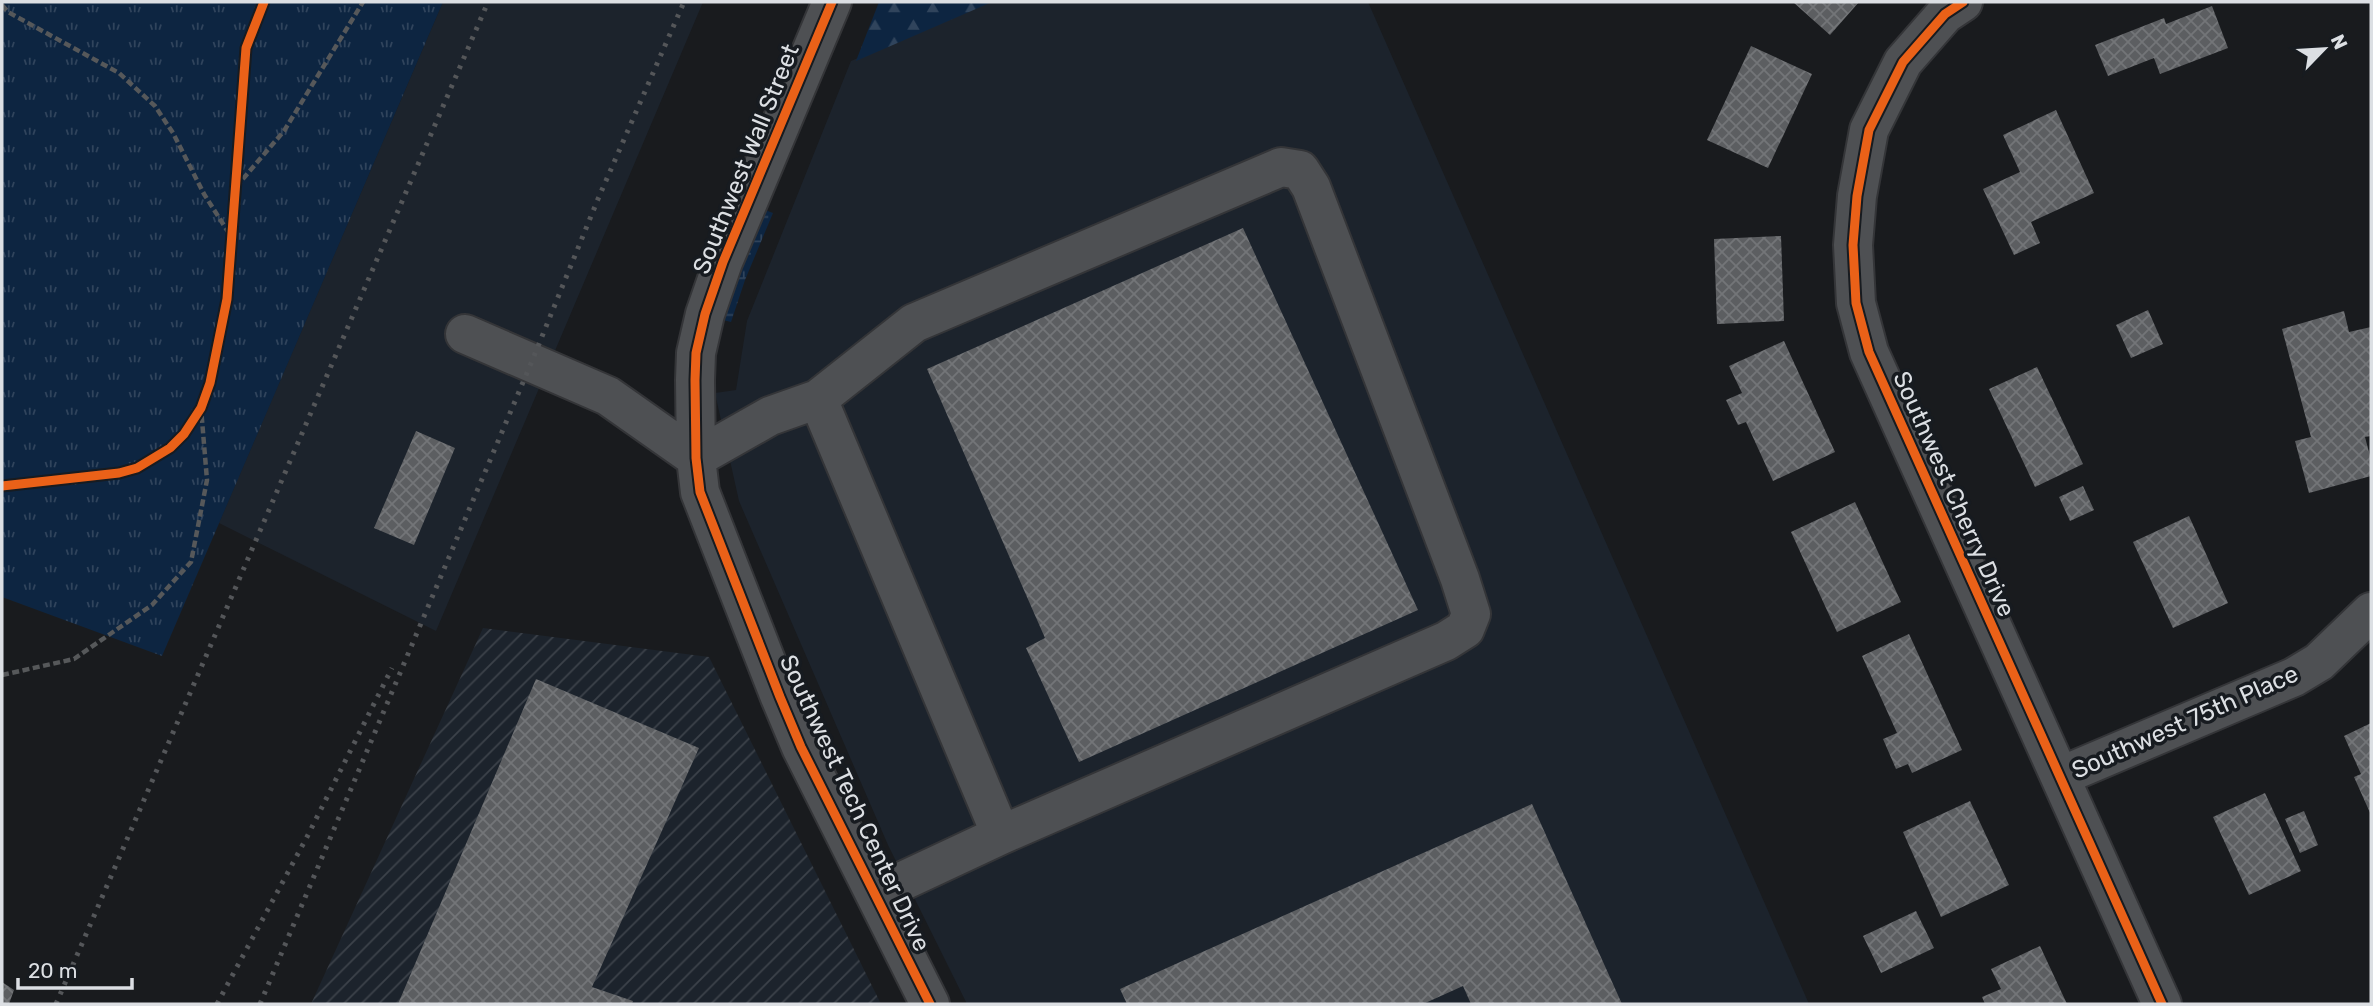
<svg xmlns="http://www.w3.org/2000/svg" width="2373" height="1006" font-family="Rubik,sans-serif">
  <style>
    .built { fill: #1c232c }
    .industrial { fill: url(#industrial-furrows) }
    .forest { fill: url(#forest-firs) }
    .wetland { fill: url(#wetland-marsh) }
    .park { fill: url(#park-tufts) }
    .building { fill: url(#building-cross-hatch) }
    .lines { fill: none; stroke-linecap: round; stroke-linejoin: round }
    .minor-casing { stroke: #343538; stroke-width: 42 }
    .path { stroke: #56585a; stroke-width: 4.5; stroke-dasharray: 7 3.5; stroke-linecap: butt }
    .minor { stroke: #4e5053; stroke-width: 38 }
    .rail { stroke: #545659; stroke-width: 5; stroke-dasharray: 3.5 7; stroke-linecap: butt }
    .cycleway-casing { stroke: #171b20; stroke-width: 13 }
    .cycleway { stroke: #ea6118; stroke-width: 9 }
    .labels { text-anchor: middle; stroke-width: 7; stroke-linejoin: round; paint-order: stroke }
    .street-label { font-size: 24px; fill: #dcdfe3; stroke: #171b20 }
  </style>
  <defs>
    <pattern id="industrial-furrows" width="10" height="10" patternUnits="userSpaceOnUse" patternTransform="scale(1.75)"><rect width="10" height="10" fill="#1c232c"/><path d="M-1 1l2-2M0 10L10 0M9 11l2-2" fill="none" stroke="#3c424a"/></pattern>
    <pattern id="forest-firs" width="22" height="20" patternUnits="userSpaceOnUse" patternTransform="scale(1.75)"><rect width="22" height="20" fill="#0d2541"/><path d="M5 1l3.5 6h-7zM16 11l3.5 6h-7z" fill="#30445c"/></pattern>
    <pattern id="wetland-marsh" width="20" height="14" patternUnits="userSpaceOnUse" patternTransform="scale(1.75)"><rect width="20" height="14" fill="#0d2541"/><path d="M1 5h8M5 5V1M11 12h8M15 12V8" fill="none" stroke="#30445c"/></pattern>
    <pattern id="park-tufts" width="24" height="20" patternUnits="userSpaceOnUse" patternTransform="scale(1.75)"><rect width="24" height="20" fill="#0d2541"/><path d="M3 7l-1-3M5 7V3M7 7l1-3M15 17l-1-3M17 17v-4M19 17l1-3" fill="none" stroke="#30445c"/></pattern>
    <pattern id="building-cross-hatch" width="8" height="8" patternUnits="userSpaceOnUse" patternTransform="scale(1.75)"><rect width="8" height="8" fill="#5c5e61"/><path d="M0 0l8 8M0 8l8-8" fill="none" stroke="#737578"/></pattern>
  </defs>
  <rect width="100%" height="100%" fill="#191b1e"/>
  <path class="built" d="M443,2H703L436,631L219,523Z
    M988,2H1368L1809,1004H967L888,845L739,501L715,393L736,390L747,321L851,61Z"/>
  <path class="industrial" d="M483,628L709,657L881,1004H311Z"/>
  <path class="forest" d="M879,2H992L856,61Z"/>
  <path class="wetland" d="M765,210L773,213L745,280L731,322L723,320L737,277Z"/>
  <path class="park" d="M2,2H443L162,656L2,597Z"/>
  <path class="building" d="M1793,2H1859L1830,35Z
    M2212,6L2228,48L2160,74L2154,58L2108,76L2095,45L2164,18L2166,24Z
    M1751,46L1812,74L1768,168L1707,140Z
    M2056,110L2094,193L2031,222L2040,243L2014,255L1983,189L2020,172L2003,135Z
    M1243,228L1418,610L1079,762L1026,648L1045,638L927,369Z
    M1781,236L1784,321L1717,324L1714,239Z
    M2148,310L2163,344L2131,358L2116,325Z
    M2344,311L2349,332L2371,327V436L2365,437L2371,460V476L2309,493L2295,441L2311,437L2282,329Z
    M1784,341L1835,452L1773,481L1746,422L1738,425L1726,400L1742,393L1729,366Z
    M2037,367L2083,464L2035,487L1989,389Z
    M416,431L455,448L414,545L374,528Z
    M2083,486L2094,510L2070,521L2059,497Z
    M1855,502L1901,602L1837,632L1791,532Z
    M2189,516L2228,603L2173,628L2133,542Z
    M1909,634L1962,750L1912,773L1908,764L1896,769L1883,739L1897,733L1862,656Z
    M536,679L699,748L592,987L633,1001L632,1004H398Z
    M2371,723V815L2354,777L2361,774L2344,736Z
    M2265,793L2301,871L2249,895L2213,817Z
    M1970,801L2009,885L1941,917L1903,832Z
    M1532,804L1622,1004H1471L1463,986L1423,1004H1127L1120,989Z
    M2304,811L2318,845L2300,853L2285,819Z
    M1916,911L1934,948L1881,973L1863,936Z
    M2040,946L2067,1004H1985L1982,997L2001,989L1991,969Z
    M2,982L14,990L9,1004H2Z"/>
  <g class="lines">
    <defs>
      <path id="minor" d="M832,2L723,262L705,314L696,353L695,380L696,458L700,492L780,697L801,747L930,1004
        M1963,2L1945,14L1903,62L1869,130L1857,196L1853,245L1856,303L1869,352L2162,1004
        M465,334L608,396L696,458
        M818,399L1001,835
        M696,458L770,416L818,399L914,323L1281,167L1300,170L1311,187L1460,579L1471,614L1465,629L1446,641L1001,835L875,894
        M2061,776L2294,677L2319,662L2371,612"/>
    </defs>
    <use href="#minor" class="minor-casing"/>
    <path class="path" d="M2,5L8,12L119,73L155,106L173,133L204,194L232,238
      M236,187L284,131L363,2
      M2,675L74,659L152,605L191,562L207,480L201,408"/>
    <use href="#minor" class="minor"/>
    <path class="rail" d="M56,1004L488,2
      M217,1004L308,835L392,668
      M260,1004L532,361L598,199L684,2"/>
    <defs>
      <path id="cycleway" d="M832,2L723,262L705,314L696,353L695,380L696,458L700,492L780,697L801,747L930,1004
        M1963,2L1945,14L1903,62L1869,130L1857,196L1853,245L1856,303L1869,352L2162,1004
        M2,486L119,473L137,468L170,448L184,434L201,408L210,383L227,299L246,48L264,2"/>
    </defs>
    <use href="#cycleway" class="cycleway-casing"/>
    <use href="#cycleway" class="cycleway"/>
  </g>
  <g class="labels">
    <g class="street-label">
      <text transform="translate(746 159) rotate(-68)" y="8">Southwest Wall Street</text>
      <text transform="translate(1954 494) rotate(66)" y="8">Southwest Cherry Drive</text>
      <text transform="translate(2185 722) rotate(-24)" y="8">Southwest 75th Place</text>
      <text transform="translate(855 803) rotate(65)" y="8">Southwest Tech Center Drive</text>
    </g>
  </g>
  <rect width="2373" height="1006" fill="none" stroke="#dcdfe3" stroke-width="7"/>
  <g transform="translate(2324 49) rotate(65)" stroke="#171b20" stroke-width="5" paint-order="stroke">
  <path d="M0-5L12 26L0 18L-12 26Z" fill="#dcdfe3"/>
  <text y="-10" font-size="19" font-weight="bold" text-anchor="middle" fill="#dcdfe3">N</text>
  </g>
  <path d="M18 978v10h114v-10" fill="none" stroke="#dcdfe3" stroke-width="3.5"/>
  <text x="28" y="978" font-size="21" fill="#dcdfe3" stroke="#171b20" stroke-width="5" paint-order="stroke">20 m</text>
</svg>
